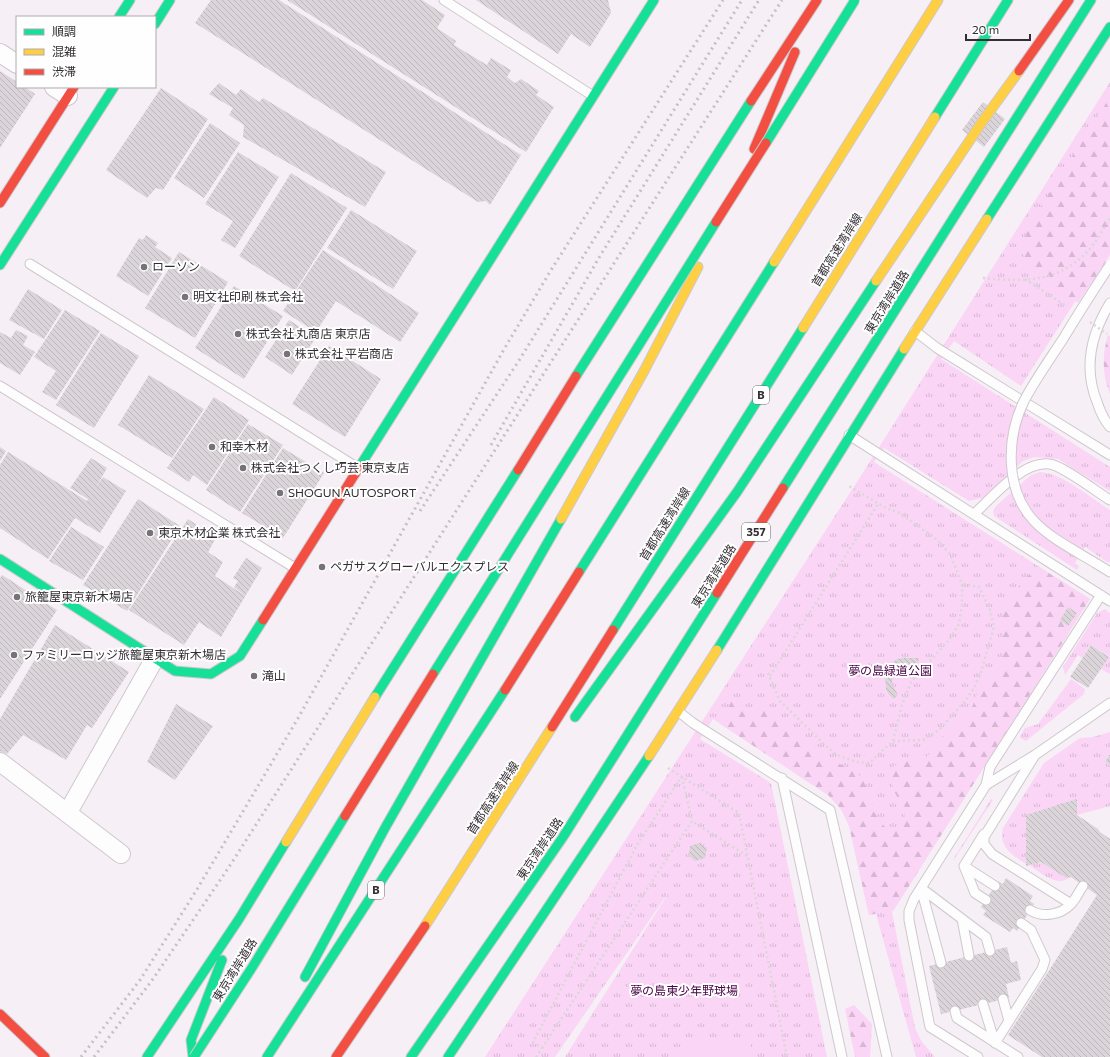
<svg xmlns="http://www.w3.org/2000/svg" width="1110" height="1057" font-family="Commissioner,'Noto Sans JP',sans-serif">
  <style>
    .grass { fill: url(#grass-tufts) }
    .forest { fill: url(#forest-firs) }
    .pitch { fill: #fad5f6 }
    .building { fill: url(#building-back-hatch) }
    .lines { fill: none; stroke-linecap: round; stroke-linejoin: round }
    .lane-casing { stroke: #cec8cd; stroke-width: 11 }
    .street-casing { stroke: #cec8cd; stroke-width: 20 }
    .fast-casing { stroke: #cec8cd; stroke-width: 11 }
    .slow-casing { stroke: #cec8cd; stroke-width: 11 }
    .jam-casing { stroke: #cec8cd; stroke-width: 11 }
    .path { stroke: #dad7d9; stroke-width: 2.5; stroke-dasharray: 2 3; stroke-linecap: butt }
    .lane { stroke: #fefdfe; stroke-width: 9 }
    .street { stroke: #fefdfe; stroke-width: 18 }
    .fast { stroke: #16e098; stroke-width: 9 }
    .slow { stroke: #ffcf43; stroke-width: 9 }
    .jam { stroke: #f24e42; stroke-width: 9 }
    .rail { stroke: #c3c1c3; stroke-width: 3; stroke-dasharray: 2 4; stroke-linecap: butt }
    .lane-bridge-casing { stroke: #cec8cd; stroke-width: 11; stroke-linecap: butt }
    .fast-bridge-casing { stroke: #cfccce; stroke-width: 11; stroke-linecap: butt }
    .jam-bridge-casing { stroke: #cfccce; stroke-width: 11; stroke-linecap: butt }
    .path-bridge { stroke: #dad7d9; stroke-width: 2.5; stroke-dasharray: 2 3; stroke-linecap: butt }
    .lane-bridge { stroke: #fefdfe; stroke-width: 9 }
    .fast-bridge { stroke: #16e098; stroke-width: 9 }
    .jam-bridge { stroke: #f24e42; stroke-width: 9 }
    .poi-dot { fill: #777277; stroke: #fefefe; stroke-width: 1.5 }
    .labels { text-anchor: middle; stroke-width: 4; stroke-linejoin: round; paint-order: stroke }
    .shield { fill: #fefefe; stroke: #706c70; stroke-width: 1 }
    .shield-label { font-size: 11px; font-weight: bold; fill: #332e33 }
    .street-label { font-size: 12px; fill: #332e33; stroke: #fefefe }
    .poi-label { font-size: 12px; fill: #332e33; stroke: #fefefe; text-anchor: start }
    .park-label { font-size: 12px; fill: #490347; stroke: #fefefe }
  </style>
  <defs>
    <pattern id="grass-tufts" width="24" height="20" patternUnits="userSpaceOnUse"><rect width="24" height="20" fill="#fad5f6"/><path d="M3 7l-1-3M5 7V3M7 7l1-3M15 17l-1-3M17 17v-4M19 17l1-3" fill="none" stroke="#d7b7d3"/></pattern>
    <pattern id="forest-firs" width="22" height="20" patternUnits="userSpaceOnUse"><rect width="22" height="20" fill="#fad5f6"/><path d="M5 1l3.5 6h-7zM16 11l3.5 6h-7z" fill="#d7b7d3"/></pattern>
    <pattern id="building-back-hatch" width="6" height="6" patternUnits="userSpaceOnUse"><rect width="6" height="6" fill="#dbd5da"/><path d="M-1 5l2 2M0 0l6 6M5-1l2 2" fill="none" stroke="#bcb7bc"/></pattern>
  </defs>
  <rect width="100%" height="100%" fill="#f6eff5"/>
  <path class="grass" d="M1110,82V247L1021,386L954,341L941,359L1110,467V491L1058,459L1035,457L1023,461L983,498L969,501L884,448L874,462L1090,599L1054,623L1069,633L892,912L915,1028L922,1042L935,1057H916L876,914L869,915L849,826L841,809L828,795L713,719L700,739L771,783L827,1057H565L673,886L555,1057H485L864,471Z
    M1040,472C1062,473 1091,498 1110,510V562H1107L1085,547L1075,563L1079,566L1077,570L994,516L993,511L996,506L1031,475Z
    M1105,609L1110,613V674L1101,669L1109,656L1091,645L1082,658L1078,655L1065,675L1063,667L1097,613Z
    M1071,679L1085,689L1084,694L1026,741L1020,738V736L1025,728L1038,724Z
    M1110,732V754L1105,762L1110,765V806L1077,815V800L1026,815V864C1012,855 998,846 1003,828L1044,763L1080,738L1093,737Z
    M991,799L993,800L953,861L954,858Z
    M1041,862L1066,878L1071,877C1056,888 1042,873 1029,865Z"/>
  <path class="forest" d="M1110,97V255L1078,303L1036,276L1023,259L1026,230Z
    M1108,335L1110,336V394C1102,374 1102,355 1108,335Z
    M1034,570L1045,571L1090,599L894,910L869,915L849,826L841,809L828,795L719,723L733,699L756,713L764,708L779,715L827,758L856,772L865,781L874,812L884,826L893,832L904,825L905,807C893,793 889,784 894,766L909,760H923L936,747L940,738L957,728L971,710L980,685L988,678L995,677C1012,656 996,630 1005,607C1010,593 1024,581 1034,570Z
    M854,1005L872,1024L870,1057H855L845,1009Z"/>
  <path class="pitch" d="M749,1036L753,1057H668L700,1042Z"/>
  <path class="building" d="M211,0H279L521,155L490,205L486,201L478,202L195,23Z
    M287,0H422L445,15L437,28L456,41L454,45L487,65L491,58L511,70L507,77L515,83L521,79L539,91L536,95L554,107L526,152Z
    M476,0H608L611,13L590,47L571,34L558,54Z
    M0,71L17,82V87H25L35,94L0,148Z
    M219,83L236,95L241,89L259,102L263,98L386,172L365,207L243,137L244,125L229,115L233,108L209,94Z
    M161,88L208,119L163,190L156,188L147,198L106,170Z
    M983,102L1005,119L984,147L962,130Z
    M210,123L240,143L204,198L174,178Z
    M238,152L279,177L235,248L221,240L233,221L205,204Z
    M291,173L347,208L295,291L239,256Z
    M351,210L417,251L393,289L327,248Z
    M146,235L158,243L155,247L172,258L148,296L116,276L139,238L143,240Z
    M323,250L419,313L400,342L336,301L316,332L283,311Z
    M179,252L228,282L195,338L145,308Z
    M234,286L283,316L244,379L195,348Z
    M28,289L62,310L44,339L9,320Z
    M65,310L100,331L56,400L42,392L56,371L34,357Z
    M289,320L316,337L292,375L265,357Z
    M16,330L28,336L23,345L35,352L20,375L0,363V332L11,338Z
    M101,333L139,356L94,428L56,405Z
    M329,346L381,379L345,437L292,404Z
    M149,375L204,409L172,458L118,425Z
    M214,397L249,420L207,485L193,475L189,482L167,468Z
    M248,424L283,445L240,512L206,490Z
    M0,447L6,451L0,461Z
    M283,448L324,473L283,538L242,513Z
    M8,452L87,501L88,499L70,488L91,458L107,468L96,487L103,477L126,491L100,533L75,518L48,559L0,528V465Z
    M138,499L180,526L127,611L83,585Z
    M188,519L216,538L208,552L223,562L215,576L244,595L234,587L238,581L233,578L246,558L262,568L221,637L199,622L184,645L129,610Z
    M71,527L104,547L83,580L49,561Z
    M2,575L57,610L0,699V578Z
    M1068,607L1077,613L1068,626L1060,620Z
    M55,625L129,672L92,728L87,725L66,760L23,735L7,754L0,751V719Z
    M1091,645L1109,657L1088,688L1070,677Z
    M903,658H919L917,666L902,665L893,675L892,684L898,695L894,699L889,695L886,689L885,677L891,664L897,659Z
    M176,704L213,726L175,780L147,762Z
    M1110,754V765L1105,762Z
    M1077,799V815L1098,829L1100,832L1110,839V1057H1042L1008,1035L1097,895L1071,877L1066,878L1041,862L1026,866V815Z
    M699,843L707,848L705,858L695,861L689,856L690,846Z
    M1006,878L1033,896L1030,901L1034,904L1017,931L1013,928L1010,932L983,915L986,911L981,907L998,881L1003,884Z
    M1007,947L1011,963L1017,961L1021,980L1006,984L1009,998L941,1014L929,966Z"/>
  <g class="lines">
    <defs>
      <path id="lane" d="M444,0L593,96
        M30,264L358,468
        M1110,303C1091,334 1083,367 1097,402C1100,411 1104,420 1110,427
        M915,331L937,348L1110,455
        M0,386L295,568
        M849,435L1110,601
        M974,514C993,497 1022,461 1049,464C1062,465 1097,492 1110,500
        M1097,564L1110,572
        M679,712L693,723L830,810L887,1057
        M782,778L842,1057
        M986,785L990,767L1101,595
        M984,834L964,866L975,893L986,900
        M964,866L995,886
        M921,888L986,937L990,951
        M921,888L941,963
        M1071,904L992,854L984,844V837L1035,755L1110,703
        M1030,910C1042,918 1061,915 1071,904C1076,899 1079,891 1083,886
        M962,919L969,956
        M1003,999L1009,1021
        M983,1004L995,1043
        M955,1011L957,1018L1018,1057
        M995,1043L1042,969L1045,960L1031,930L1021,923
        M978,1057L930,1027L909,920V911L914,899L986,785L1035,755"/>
      <path id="street" d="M0,53L17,64
        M54,87L68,96
        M0,762L121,854
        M68,812L155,658"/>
      <path id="fast" d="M119,17L130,0
        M155,24L170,0
        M935,117L1008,0
        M987,219L1110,27
        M0,265L114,87
        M576,376L751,101
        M360,466L654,0
        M783,488L1091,0
        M0,559L175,671L211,674L240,656L263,620
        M579,572L774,262
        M613,630L803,328
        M717,650L904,349
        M375,697L518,470
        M575,717L737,492L876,281
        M305,977L385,828L561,519
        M147,1057L239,919L286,842
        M193,1057L191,1040L222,960
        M267,1057L505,690
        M411,1057L563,837L717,593
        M448,1057L649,756"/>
      <path id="slow" d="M774,262L938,0
        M876,281L982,122L1019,71
        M803,328L935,117
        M904,349L987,219
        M561,519L644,371L698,267
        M649,756L717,650
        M286,842L375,697
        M425,926L552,727"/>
      <path id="jam" d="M1019,71L1069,0
        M751,101L817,0
        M754,149L795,52
        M0,203L74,87
        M518,470L576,376
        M717,593L783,488
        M263,620L360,466
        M505,690L579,572
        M552,727L613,630
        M0,1014L45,1057
        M336,1057L425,926"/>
    </defs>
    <use href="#lane" class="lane-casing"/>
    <use href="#street" class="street-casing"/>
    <use href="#fast" class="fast-casing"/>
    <use href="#slow" class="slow-casing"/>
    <use href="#jam" class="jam-casing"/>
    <path class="path" d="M983,278C1025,282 1056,283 1087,252C1096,243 1103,229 1110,218
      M1025,279L1066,306
      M768,673L780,701L826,746L837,755L856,762L869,763L893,741L902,705L911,682L949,640L959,624L962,606V584L950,554L936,539L900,513L886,508L849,486
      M770,676L878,504
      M893,741L923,740L939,730L966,700L974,688L981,672L994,627L990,610L979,587L963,584
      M668,768L739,813L787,1057
      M682,777L692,821
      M542,1048L692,821L747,856
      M536,1057L542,1048L533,1042L637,845L682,776"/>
    <use href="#lane" class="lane"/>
    <use href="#street" class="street"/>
    <use href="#fast" class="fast"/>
    <use href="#slow" class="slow"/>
    <use href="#jam" class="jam"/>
    <path class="rail" d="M491,445L600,256L759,0
      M420,511L518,362L742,0
      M81,1057L140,980L196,891L297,720L503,351L551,270L723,0
      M94,1057L153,979L229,867L782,0"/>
    <defs>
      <path id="lane-bridge" d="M1097,564C1076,551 1051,539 1034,521C1005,490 1006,438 1024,401C1035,380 1050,359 1063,339C1078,314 1094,289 1110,265"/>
      <path id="fast-bridge" d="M766,143L855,0
        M433,674L716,222
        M194,1057L253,966L345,816"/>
      <path id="jam-bridge" d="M716,222L766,143
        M345,816L433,674"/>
    </defs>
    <use href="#lane-bridge" class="lane-bridge-casing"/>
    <use href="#fast-bridge" class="fast-bridge-casing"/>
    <use href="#jam-bridge" class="jam-bridge-casing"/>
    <path class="path-bridge" d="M1090,322L1107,334"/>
    <use href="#lane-bridge" class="lane-bridge"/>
    <use href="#fast-bridge" class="fast-bridge"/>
    <use href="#jam-bridge" class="jam-bridge"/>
  </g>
  <g class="poi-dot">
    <circle cx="144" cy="267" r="4"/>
    <circle cx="185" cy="297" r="4"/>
    <circle cx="238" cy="334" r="4"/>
    <circle cx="287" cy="354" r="4"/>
    <circle cx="212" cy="447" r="4"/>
    <circle cx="243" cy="468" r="4"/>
    <circle cx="280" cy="493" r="4"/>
    <circle cx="150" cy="533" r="4"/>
    <circle cx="322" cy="567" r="4"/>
    <circle cx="17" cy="597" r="4"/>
    <circle cx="14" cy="655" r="4"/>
    <circle cx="254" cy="676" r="4"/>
  </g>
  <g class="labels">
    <g class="shield">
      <rect x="753" y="386" width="16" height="18" rx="3"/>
      <rect x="742" y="523" width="28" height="18" rx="3"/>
      <rect x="368" y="881" width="16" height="18" rx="3"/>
    </g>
    <g class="shield-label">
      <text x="761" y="399">B</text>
      <text x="756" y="536">357</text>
      <text x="376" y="894">B</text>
    </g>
    <g class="street-label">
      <text transform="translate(837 250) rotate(-58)" y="4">首都高速湾岸線</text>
      <text transform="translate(887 302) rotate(-58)" y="4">東京湾岸道路</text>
      <text transform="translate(665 524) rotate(-58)" y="4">首都高速湾岸線</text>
      <text transform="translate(714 576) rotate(-58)" y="4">東京湾岸道路</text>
      <text transform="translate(493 798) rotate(-57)" y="4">首都高速湾岸線</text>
      <text transform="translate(540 849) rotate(-56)" y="4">東京湾岸道路</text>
      <text transform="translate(235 970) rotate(-58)" y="4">東京湾岸道路</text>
    </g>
    <g class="poi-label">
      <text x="152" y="271">ローソン</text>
      <text x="193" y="301">明文社印刷 株式会社</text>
      <text x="246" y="338">株式会社 丸商店 東京店</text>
      <text x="295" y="358">株式会社 平岩商店</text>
      <text x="220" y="451">和幸木材</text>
      <text x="251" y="472">株式会社つくし巧芸 東京支店</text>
      <text x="288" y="497">SHOGUN AUTOSPORT</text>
      <text x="158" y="537">東京木材企業 株式会社</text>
      <text x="330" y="571">ペガサスグローバルエクスプレス</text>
      <text x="25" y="601">旅籠屋東京新木場店</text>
      <text x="22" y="659">ファミリーロッジ旅籠屋東京新木場店</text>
      <text x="262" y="680">滝山</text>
    </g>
    <g class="park-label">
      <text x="890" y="675">夢の島緑道公園</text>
      <text x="684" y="995">夢の島東少年野球場</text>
    </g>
  </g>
  <rect x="16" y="16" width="140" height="72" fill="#fefefe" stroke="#adabad"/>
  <rect x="24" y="29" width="20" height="6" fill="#16e098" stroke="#adabad"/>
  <text x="52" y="36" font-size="12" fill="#332e33">順調</text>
  <rect x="24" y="49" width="20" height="6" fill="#ffcf43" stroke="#adabad"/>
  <text x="52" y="56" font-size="12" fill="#332e33">混雑</text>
  <rect x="24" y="69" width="20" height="6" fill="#f24e42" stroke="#adabad"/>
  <text x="52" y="76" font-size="12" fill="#332e33">渋滞</text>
  <path d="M966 34v6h64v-6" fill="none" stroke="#332e33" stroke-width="2"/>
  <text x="972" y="34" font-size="12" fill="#332e33" stroke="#fefefe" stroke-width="3" paint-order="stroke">20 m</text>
</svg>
